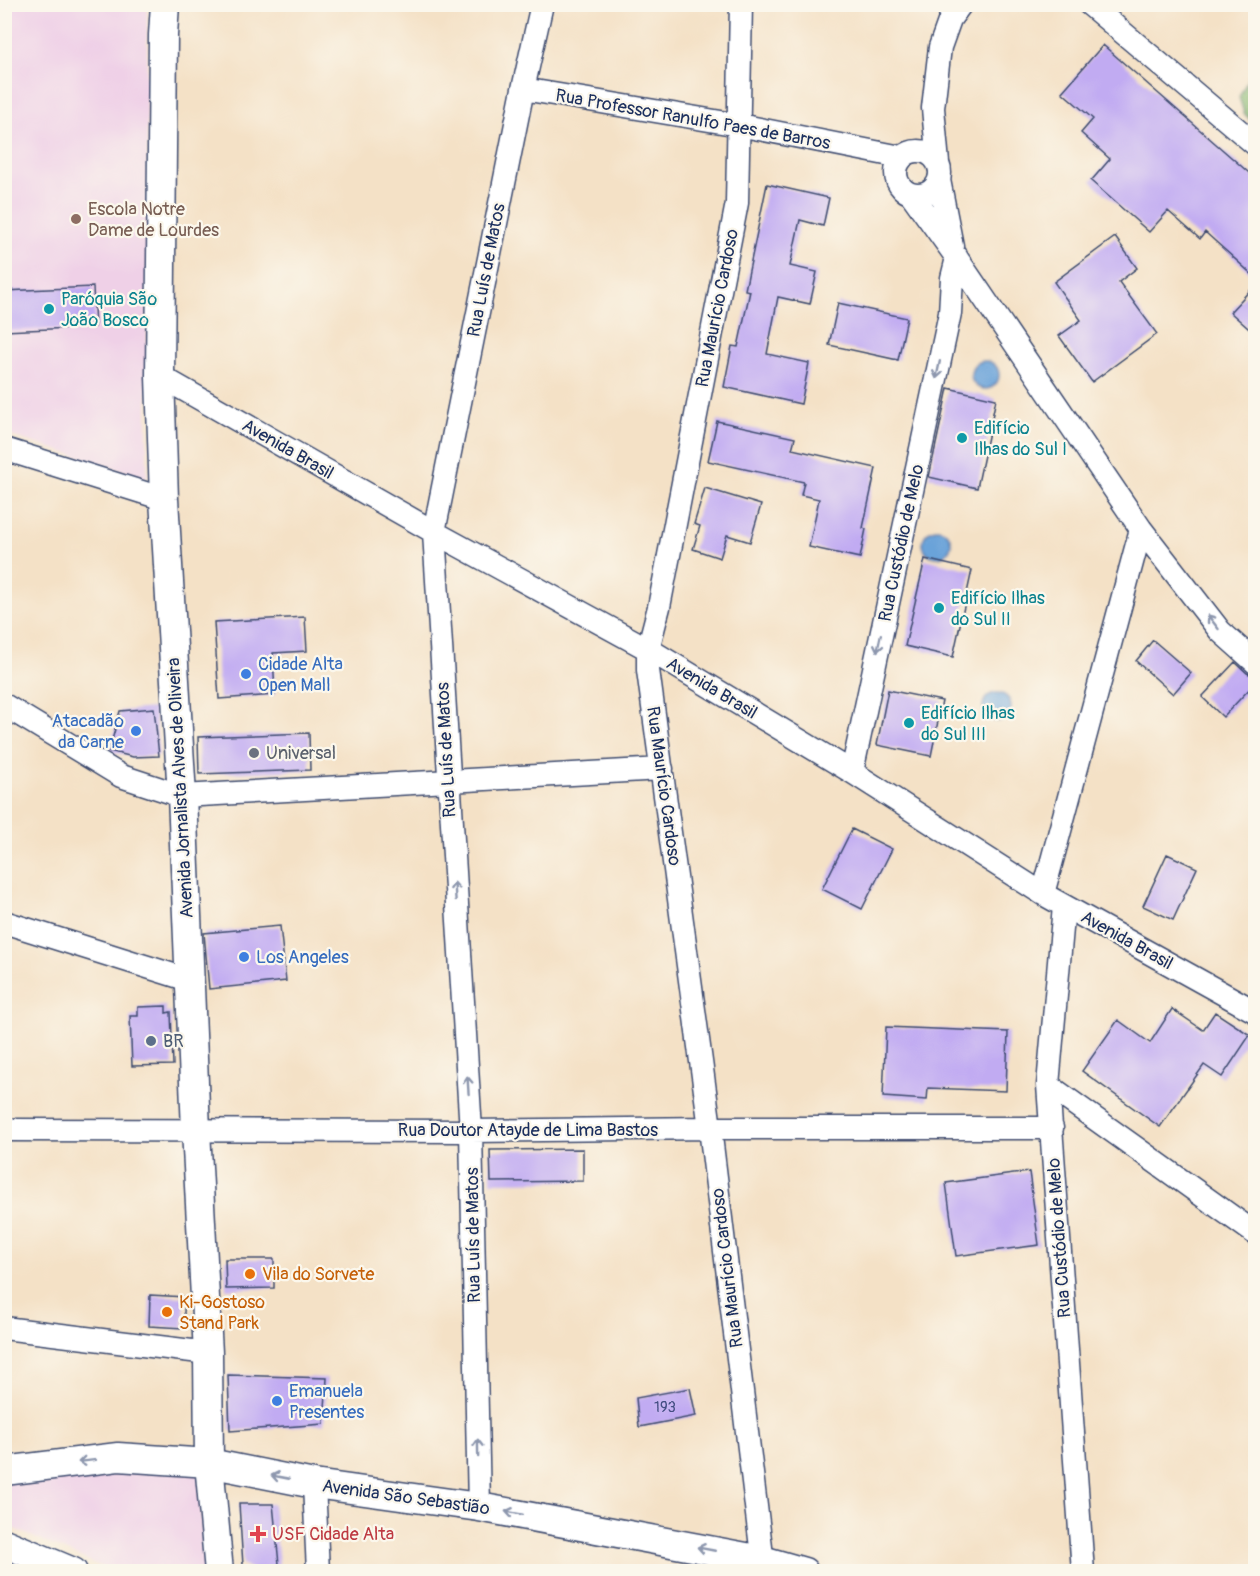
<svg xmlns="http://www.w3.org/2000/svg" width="1260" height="1576" font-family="Pangolin,sans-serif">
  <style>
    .built { fill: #efd0e7 }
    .forest { fill: #89b770; stroke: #527367; stroke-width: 1.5 }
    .water { fill: #6aa3d9; stroke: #42699c; stroke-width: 1.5 }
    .building { fill: #c1abf2 }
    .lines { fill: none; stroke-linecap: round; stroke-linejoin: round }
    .minor-casing { stroke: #3c4a6e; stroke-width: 25 }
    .tertiary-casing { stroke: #3c4a6e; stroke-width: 31 }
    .minor { stroke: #fff; stroke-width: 22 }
    .tertiary { stroke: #fff; stroke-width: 28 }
    .oneway { stroke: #8d97ae }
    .education-dot { fill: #8d6e63; stroke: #fbf7ec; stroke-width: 2 }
    .culture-dot { fill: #0f9aa8; stroke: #fbf7ec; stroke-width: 2 }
    .shop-dot { fill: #3f7fe0; stroke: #fbf7ec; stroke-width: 2 }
    .worship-dot { fill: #6b7280; stroke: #fbf7ec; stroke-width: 2 }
    .service-dot { fill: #5c6f8a; stroke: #fbf7ec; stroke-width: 2 }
    .food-dot { fill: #e8710a; stroke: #fbf7ec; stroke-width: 2 }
    .health-dot { fill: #e0444e; stroke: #fbf7ec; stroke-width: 2 }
    .labels { text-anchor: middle; stroke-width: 4.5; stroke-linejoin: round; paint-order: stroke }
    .number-label { font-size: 15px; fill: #444e83 }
    .street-label { font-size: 18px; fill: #1b2f5e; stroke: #fbf7ec }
    .education-label { font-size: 18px; fill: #785e54; stroke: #fbf7ec; text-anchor: start }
    .culture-label { font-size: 18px; fill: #0d838f; stroke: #fbf7ec; text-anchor: start }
    .shop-label { font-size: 18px; fill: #366cbe; stroke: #fbf7ec; text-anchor: start }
    .worship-label { font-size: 18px; fill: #5b616d; stroke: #fbf7ec; text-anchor: start }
    .service-label { font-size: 18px; fill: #4e5e75; stroke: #fbf7ec; text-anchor: start }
    .food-label { font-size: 18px; fill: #c56008; stroke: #fbf7ec; text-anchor: start }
    .health-label { font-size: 18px; fill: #be3a42; stroke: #fbf7ec; text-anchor: start }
  </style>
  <rect width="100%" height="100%" fill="#fbf7ec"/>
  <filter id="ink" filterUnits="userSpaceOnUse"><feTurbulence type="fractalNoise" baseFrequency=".0167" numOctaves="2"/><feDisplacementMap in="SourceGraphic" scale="12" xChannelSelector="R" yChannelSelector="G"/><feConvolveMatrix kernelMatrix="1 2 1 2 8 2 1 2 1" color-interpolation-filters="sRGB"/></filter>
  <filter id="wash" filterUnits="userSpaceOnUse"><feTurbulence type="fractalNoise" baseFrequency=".008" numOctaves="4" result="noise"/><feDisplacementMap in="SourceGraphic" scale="24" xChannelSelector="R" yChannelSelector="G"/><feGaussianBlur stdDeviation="1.35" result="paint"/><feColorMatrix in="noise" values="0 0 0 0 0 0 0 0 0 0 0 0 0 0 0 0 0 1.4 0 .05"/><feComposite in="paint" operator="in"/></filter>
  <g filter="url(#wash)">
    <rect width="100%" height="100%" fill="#f4e1c6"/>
    <path class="built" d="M5,5H147V478L5,434Z
      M155,1466L199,1468L204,1571H112L5,1525V1481Z"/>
    <path class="forest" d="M1255,65V125L1244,113L1239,97Z"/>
    <path class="water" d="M971 375a14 14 0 1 1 28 0a14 14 0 1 1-28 0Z
      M923 543a14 14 0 1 1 28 0a14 14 0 1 1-28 0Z
      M983 707a14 14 0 1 1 28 0a14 14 0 1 1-28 0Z"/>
    <g id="blocks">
      <path class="building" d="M1103,45L1256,179V278L1205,232L1200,239L1168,211L1149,232L1091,181L1110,159L1081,133L1093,119L1062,92Z
        M767,184L829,198L823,226L800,220L790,266L817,272L810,304L778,297L767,354L809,363L801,404L724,387L732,346L738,347L750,291L745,290Z
        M1115,237L1137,268L1119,282L1157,334L1092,382L1059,336L1081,320L1054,282Z
        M1256,284V335L1230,312Z
        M93,287L95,327L4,331V291Z
        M838,303L907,318L898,360L829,345Z
        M948,388L996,399L977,488L929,477Z
        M717,421L795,438L792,449L876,468L863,528L866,529L860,558L809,547L819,499L801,495L804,482L708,461Z
        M705,488L761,505L750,542L727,535L720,558L693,549L700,526L694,524Z
        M925,559L972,570L953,657L905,646Z
        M305,617L307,651L273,653L275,695L219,699L214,622Z
        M1153,640L1191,673L1173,694L1136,661Z
        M1235,662L1247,673L1254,676L1256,678V682L1223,717L1202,697Z
        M888,690L942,701L931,756L877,745Z
        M154,708L159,756L133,757L109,751L120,711Z
        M309,733L310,770L199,774L198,737Z
        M852,829L892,849L862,909L822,889Z
        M1167,854L1197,868L1173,920L1143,906Z
        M280,926L286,981L209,989L204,933Z
        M166,1006V1013L171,1012L173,1065L132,1066L130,1016H138V1007Z
        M1172,1009L1203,1030L1215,1012L1250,1035L1222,1077L1204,1065L1160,1127L1082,1071L1118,1020L1150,1043Z
        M886,1027L1008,1032L1006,1091L928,1088L927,1100L883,1097Z
        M583,1149V1181L491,1182L490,1150Z
        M1029,1172L1039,1245L956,1256L946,1183Z
        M225,1259H274V1288L226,1289Z
        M150,1295L185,1297L183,1328L149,1326Z
        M228,1375L327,1378L324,1424L230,1431Z
        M690,1388L696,1416L639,1427L636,1398Z
        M239,1504H273L279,1564L264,1572H258L243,1565Z"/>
    </g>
  </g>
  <g filter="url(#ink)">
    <use href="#blocks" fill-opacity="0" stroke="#3c4a6e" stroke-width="1.5"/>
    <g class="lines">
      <defs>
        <path id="minor" d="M741,4L737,203L659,607L648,649V670L710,1128L764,1572
          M1089,4L1256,145
          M523,89L739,125L901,157
          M896 173a22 22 0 1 1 44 0a22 22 0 1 1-44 0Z
          M938,163L933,108L940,47L950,19L961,4
          M939,180L952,246
          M911,194L952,251L1141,529L1220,631L1256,663
          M160,376L434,532L648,649L852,772L1043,894L1256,1012
          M4,449L164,499
          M4,705L121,776L182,796L662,769
          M852,772L950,313L952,278L957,258
          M1043,894L1141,529
          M1064,906L1048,1085L1083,1572
          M4,922L189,980
          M1048,1085L1256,1234
          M4,1130L471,1131L710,1128H1052
          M4,1328L208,1353
          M314,1484L318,1572
          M479,1507L471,1131L434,532L523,89L542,4"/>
        <path id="tertiary" d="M165,4L163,35L160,376L164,499L182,796L196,1130L208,1353L209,1463L219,1572
          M4,1471L118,1457L209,1463L314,1484L479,1507L762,1560L804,1572
          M4,1543L73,1572"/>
      </defs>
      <use href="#minor" class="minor-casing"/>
      <use href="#tertiary" class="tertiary-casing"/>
      <use href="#minor" class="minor"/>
      <use href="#tertiary" class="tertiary"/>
    </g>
    <defs><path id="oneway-shaft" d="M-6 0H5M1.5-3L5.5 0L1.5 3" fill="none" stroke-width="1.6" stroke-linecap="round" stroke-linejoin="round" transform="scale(1.5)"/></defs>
    <g class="oneway">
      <use href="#oneway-shaft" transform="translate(938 370) rotate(102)"/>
      <use href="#oneway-shaft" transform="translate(1213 622) rotate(-128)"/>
      <use href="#oneway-shaft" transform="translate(879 643) rotate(102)"/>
      <use href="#oneway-shaft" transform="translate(455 891) rotate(-94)"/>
      <use href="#oneway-shaft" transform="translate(468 1085) rotate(-94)"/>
      <use href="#oneway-shaft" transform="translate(478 1448) rotate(-91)"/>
      <use href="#oneway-shaft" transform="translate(87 1461) rotate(173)"/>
      <use href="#oneway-shaft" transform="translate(280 1477) rotate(-169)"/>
      <use href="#oneway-shaft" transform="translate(514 1513) rotate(-169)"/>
      <use href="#oneway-shaft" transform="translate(706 1549) rotate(-169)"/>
    </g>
  </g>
  <circle class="education-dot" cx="76" cy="219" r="6"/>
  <g class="culture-dot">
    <circle cx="49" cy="309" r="6"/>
    <circle cx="962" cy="438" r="6"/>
    <circle cx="939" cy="608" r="6"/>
    <circle cx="909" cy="723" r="6"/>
  </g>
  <g class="shop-dot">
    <circle cx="246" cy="674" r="6"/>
    <circle cx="136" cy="731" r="6"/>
    <circle cx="244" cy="957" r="6"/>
    <circle cx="277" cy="1401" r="6"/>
  </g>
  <circle class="worship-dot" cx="254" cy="753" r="6"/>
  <circle class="service-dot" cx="151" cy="1041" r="6"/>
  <g class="food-dot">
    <circle cx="250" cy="1274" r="6"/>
    <circle cx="167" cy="1312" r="6"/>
  </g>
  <path class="health-dot" d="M255 1525h6v6h6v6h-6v6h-6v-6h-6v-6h6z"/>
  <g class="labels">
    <g class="number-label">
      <text x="665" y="1412">193</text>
    </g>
    <g class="street-label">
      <text transform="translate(693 119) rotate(10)" y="6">Rua Professor Ranulfo Paes de Barros</text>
      <text transform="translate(486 270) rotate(-79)" y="6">Rua Luís de Matos</text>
      <text transform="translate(717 308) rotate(-79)" y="6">Rua Maurício Cardoso</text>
      <text transform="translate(288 449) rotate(30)" y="6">Avenida Brasil</text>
      <text transform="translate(901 543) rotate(-78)" y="6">Rua Custódio de Melo</text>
      <text transform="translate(712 688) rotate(31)" y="6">Avenida Brasil</text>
      <text transform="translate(446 750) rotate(-93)" y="6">Rua Luís de Matos</text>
      <text transform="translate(664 786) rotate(82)" y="6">Rua Maurício Cardoso</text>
      <text transform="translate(180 788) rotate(-93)" y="6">Avenida Jornalista Alves de Oliveira</text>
      <text transform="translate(1127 940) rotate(29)" y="6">Avenida Brasil</text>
      <text x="528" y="1136">Rua Doutor Atayde de Lima Bastos</text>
      <text transform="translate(473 1235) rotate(-91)" y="6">Rua Luís de Matos</text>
      <text transform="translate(1059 1238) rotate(-94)" y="6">Rua Custódio de Melo</text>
      <text transform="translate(727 1268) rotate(-97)" y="6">Rua Maurício Cardoso</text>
      <text transform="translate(406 1497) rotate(8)" y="6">Avenida São Sebastião</text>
    </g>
    <g class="education-label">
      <text x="88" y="215">Escola Notre<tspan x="88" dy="21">Dame de Lourdes</tspan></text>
    </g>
    <g class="culture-label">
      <text x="61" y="305">Paróquia São<tspan x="61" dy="21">João Bosco</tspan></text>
      <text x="974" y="434">Edifício<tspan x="974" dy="21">Ilhas do Sul I</tspan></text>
      <text x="951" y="604">Edifício Ilhas<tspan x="951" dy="21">do Sul II</tspan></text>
      <text x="921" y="719">Edifício Ilhas<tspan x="921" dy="21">do Sul III</tspan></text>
    </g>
    <g class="shop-label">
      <text x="258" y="670">Cidade Alta<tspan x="258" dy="21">Open Mall</tspan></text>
      <text x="124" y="727" text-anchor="end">Atacadão<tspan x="124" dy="21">da Carne</tspan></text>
      <text x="256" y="963">Los Angeles</text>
      <text x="289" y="1397">Emanuela<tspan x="289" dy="21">Presentes</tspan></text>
    </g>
    <g class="worship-label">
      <text x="266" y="759">Universal</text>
    </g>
    <g class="service-label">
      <text x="163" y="1047">BR</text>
    </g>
    <g class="food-label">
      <text x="262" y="1280">Vila do Sorvete</text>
      <text x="179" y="1308">Ki-Gostoso<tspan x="179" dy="21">Stand Park</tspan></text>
    </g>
    <g class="health-label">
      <text x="272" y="1540">USF Cidade Alta</text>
    </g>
  </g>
  <rect width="1260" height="1576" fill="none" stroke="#fbf7ec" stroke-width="24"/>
</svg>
